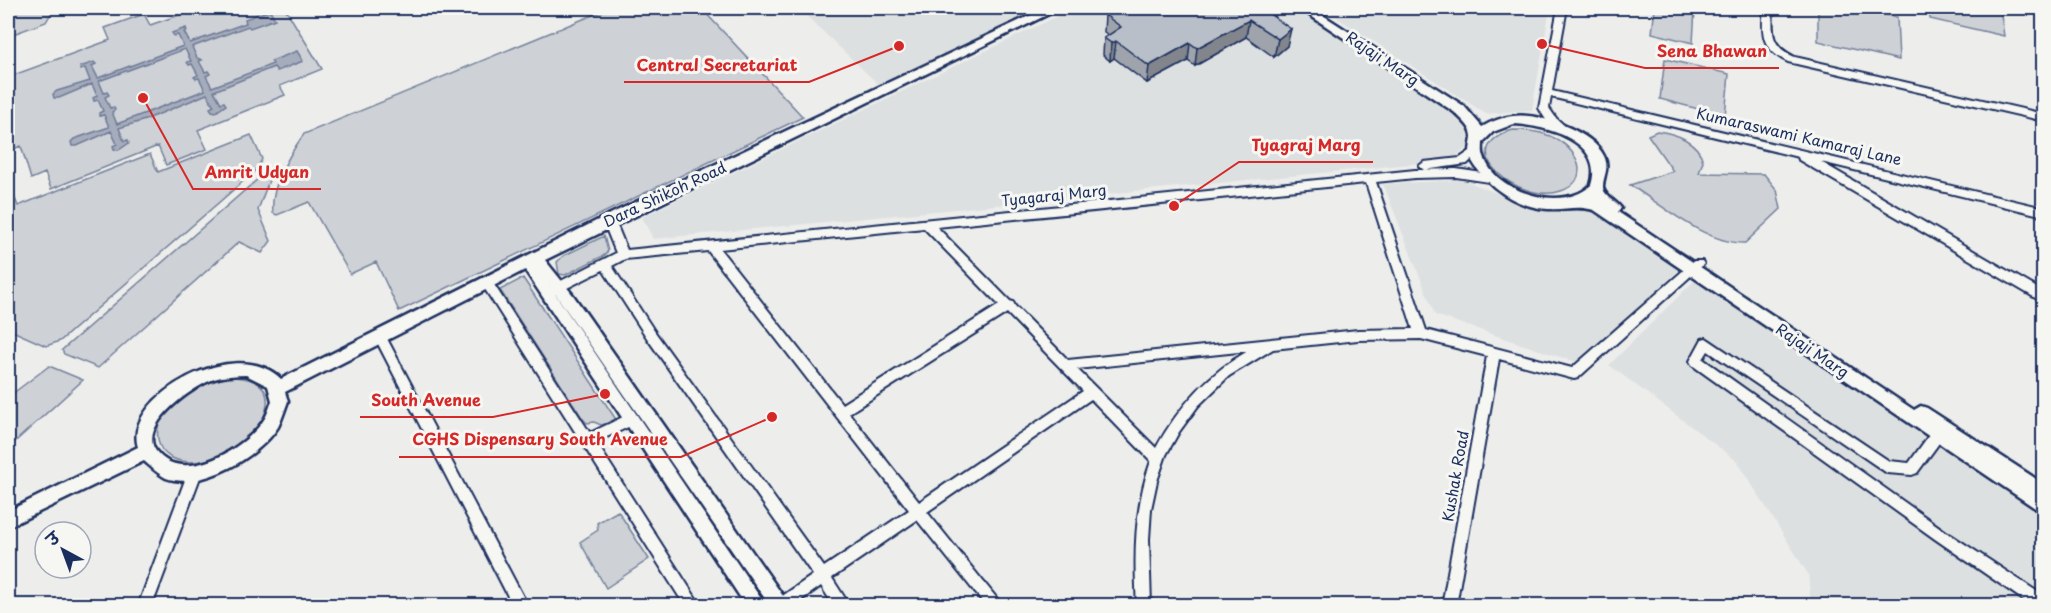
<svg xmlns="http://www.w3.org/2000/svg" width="2051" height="613" font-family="'Playpen Sans','Playpen Sans Deva',sans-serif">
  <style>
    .built { fill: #dde0e1 }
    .green { fill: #ced2d7; stroke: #74809a; stroke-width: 1.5 }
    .water { fill: #a5acbc; stroke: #6e7a96; stroke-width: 1.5; fill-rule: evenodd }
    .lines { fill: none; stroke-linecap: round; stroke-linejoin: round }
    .minor-casing { stroke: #1b2f5e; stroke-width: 4 }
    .major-casing { stroke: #1b2f5e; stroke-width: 5 }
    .minor { fill: #f6f6f2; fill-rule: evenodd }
    .major { fill: #f6f6f2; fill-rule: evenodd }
    .wall { fill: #9fa4ac; stroke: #1b2f5e; stroke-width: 1.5 }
    .shaded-wall { fill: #82868c; stroke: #1b2f5e; stroke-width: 1.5 }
    .building { fill: #b9bfc8; stroke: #1b2f5e; stroke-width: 1.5 }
    .labels { text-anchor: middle; stroke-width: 6; stroke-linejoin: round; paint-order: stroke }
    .street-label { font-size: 15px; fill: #1b2f5e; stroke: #f6f6f2 }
    .leader { fill: none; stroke: #d62828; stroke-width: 2 }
    .callout-dot { fill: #d62828; stroke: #f6f6f2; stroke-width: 2 }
    .callout-label { font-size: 16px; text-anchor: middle; font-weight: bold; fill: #d62828; stroke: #f6f6f2; stroke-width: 6; stroke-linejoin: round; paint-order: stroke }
  </style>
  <rect width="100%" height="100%" fill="#edeeec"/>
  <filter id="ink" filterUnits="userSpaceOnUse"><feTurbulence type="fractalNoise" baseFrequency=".0167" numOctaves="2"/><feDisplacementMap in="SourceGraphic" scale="12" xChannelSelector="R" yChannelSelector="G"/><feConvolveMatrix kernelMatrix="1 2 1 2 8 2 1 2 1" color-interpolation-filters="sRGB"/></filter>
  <g filter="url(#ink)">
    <path class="built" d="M798,8H1042L878,84Z
      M1074,8H1295L1468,123V147L1452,160L653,239L642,217Z
      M1322,8H1550L1532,110L1486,114Z
      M1463,180L1533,207L1572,210L1587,206L1679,270L1578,363L1435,315L1383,184Z
      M1695,280L2043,514V605H1811L1808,574L1737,461L1609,365Z"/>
    <path class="green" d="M8,8H54L46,22L8,36Z
      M200,8H237L238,10L285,8L322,69L280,86L285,95L198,130L207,149L166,165L158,146L51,189L45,173L31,179L21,146L8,151V129L15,126L8,100V77L110,40L105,28L144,14L150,25Z
      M610,8H701L803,117L399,311L376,262L350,274L309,202L277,215L273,213C270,186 289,155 304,134Z
      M1655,8H1695L1693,43L1652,33Z
      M1818,8H1854L1897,17L1899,60L1818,41Z
      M1929,8H2000L2004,36L1930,19Z
      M1665,59L1729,74L1725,116L1660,99Z
      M1513,130C1529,130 1545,132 1558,140C1580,153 1590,181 1561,191C1520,205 1449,149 1513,130Z
      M1657,131C1675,133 1698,141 1703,161L1699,173L1764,174L1777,190L1781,209L1745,243C1706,244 1662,205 1630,185L1673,171L1648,135Z
      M251,135L262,159L256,170L60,341L46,346L8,329V187L10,186L18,206L150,154L158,172Z
      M275,164L258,210L271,241L262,253L239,242L98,368L64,354L62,350Z
      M604,236L608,251L605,255L565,275L559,274L557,262L563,256Z
      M523,278L617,421L601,425L594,422L587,423L583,419L500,290Z
      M49,366L83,380L8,448V397Z
      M228,377C245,377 269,380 267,404C264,441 203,475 170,457C163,453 159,446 158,439C152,405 202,383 228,377Z
      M618,511L649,559L606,588L580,542L598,530L597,523Z"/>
    <path class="water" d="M270,10L275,19L250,28L248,26L192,47L197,58L202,60L199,61L205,72L208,71L210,74L206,76L212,87L273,64L271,61L297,51L303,61L277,71L274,67L214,91L221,103L224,102L226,105L216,112L212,111L210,108L214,106L207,94L145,120L119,128L124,141L128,140L129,143L119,150L114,149L113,146L117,144L111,131L77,146H72L71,142L74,139L109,127L104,115L100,116L99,113L103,111L98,100L94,101L93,98L97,96L92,84L59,98H54L53,94L57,91L90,81L85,68L81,70L80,67L94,62L96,64L92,66L98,78L183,46L178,35L174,36L172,33L186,28L187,31L184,32L190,43L246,23L245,19ZM185,49L191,61L187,62L189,65L192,64L198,75L194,77L196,79L199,78L205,90L117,124L112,112L115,110L114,107L110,108L105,97L109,95L107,92L104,93L99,81Z"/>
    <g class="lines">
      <defs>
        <path id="minor" d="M1558,8H1567L1552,91L2044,208V216L1821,162L2044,292V303L1799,160L1798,157L1551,97L1549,108L1556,118L1568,129L1567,132C1553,133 1545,119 1539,108Z
          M1764,8H1773C1772,34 1770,45 1795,57L2044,114V121L1788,62C1762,49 1761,35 1764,8Z
          M1476,147L1481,151L1467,164L1424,170L1419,166L1424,162L1460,158Z
          M1456,169L1489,174L1494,178L1489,182L1456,177L1415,178L1376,182L1426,330L1572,368L1694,261H1702L1704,264L1578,378L1574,379L1499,359L1456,606H1442L1487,356L1421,339L1358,340L1273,349L1229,376L1198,406L1179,432L1166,455L1157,481L1151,509L1149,539L1151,606H1137C1134,556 1134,508 1151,461L1091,399L927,512L1003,606H986L917,520L832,578L850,606H834L821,586L793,606H773L775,601L813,575L647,338L603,270L555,294H547L545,291L547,288L616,253L603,221L609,217L615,221L627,250L1415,170ZM1366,183L1413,329L1358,330L1068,360L1015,306L1013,302L1010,301L937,227ZM924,228L999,305L842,404L720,249ZM708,251L909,510L824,567L655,332L612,266L625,259ZM1007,313L1083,391L919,502L849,413ZM1248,351C1207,374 1178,408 1156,448L1077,369Z
          M487,278L491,280L590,433L627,415L632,414L637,415L638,419L637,423L596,442L701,606H685L483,286L481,283L483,280Z
          M380,331L384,333L528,606H513L374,336L376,333Z
          M1706,338L1889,461L1909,463L1932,431L1937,429L1942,431L1944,435L1942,439L1917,473L1912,475L1887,473L1708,351L1703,359L1945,531L2044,596V606H2032L1935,539L1692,365L1690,361L1702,339Z
          M195,466L200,468L202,472L152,606H138L188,472L190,468Z"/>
        <path id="major" d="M1046,8H1061L545,260L573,295L790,606H770L547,282L766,606H746L525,270L285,392L288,401C285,409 282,419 278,427C260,456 201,491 166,478C158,474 150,466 144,461L8,527V511L138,447C122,398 237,333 281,379L604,217ZM246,375L268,386L272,401C270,406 268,413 265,418C248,447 183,487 156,451C137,425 194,386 214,379C224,376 235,375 246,375Z
          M1299,8H1312L1464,106L1482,127C1490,122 1503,117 1513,116C1538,112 1592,131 1604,156C1610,169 1603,175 1603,187C1603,195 1617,202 1621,208L1618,212L1914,410L1921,406L1927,408L2044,484V514L1594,210C1576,205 1566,210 1548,209C1517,207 1488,188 1472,161C1468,153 1471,146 1472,138C1473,128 1461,119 1454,112ZM1514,124C1547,126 1605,141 1591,185C1564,213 1493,192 1484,156C1482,153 1483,147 1483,142L1493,132Z"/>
      </defs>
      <use href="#minor" class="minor-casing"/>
      <use href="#major" class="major-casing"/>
      <use href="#minor" class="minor"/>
      <use href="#major" class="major"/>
    </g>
    <path class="wall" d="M1277,8L1275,18L1287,46L1274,57L1246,37L1195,66L1188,61L1147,83L1114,58L1110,61L1103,55L1104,38L1108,35L1104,32L1105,15Z"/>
    <path class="shaded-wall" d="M1272,8H1277L1274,21L1265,11Z
      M1249,20L1246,37L1195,66L1197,48Z
      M1291,29L1287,46L1274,57L1278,39Z
      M1116,41L1114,58L1110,61L1111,43Z
      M1190,43L1188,61L1147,83L1149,66Z"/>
    <path class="building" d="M1120,8H1228L1231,10L1236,8H1272L1265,11L1291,29L1278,39L1249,20L1197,48L1190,43L1149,66L1116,41L1111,43L1104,38L1121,27L1105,15Z"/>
  </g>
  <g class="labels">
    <g class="street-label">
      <text transform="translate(1382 59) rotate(34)" y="5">Rajaji Marg</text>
      <text transform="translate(1799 137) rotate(13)" y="5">Kumaraswami Kamaraj Lane</text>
      <text transform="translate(665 195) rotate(-25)" y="5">Dara Shikoh Road</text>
      <text transform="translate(1054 196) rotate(-6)" y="5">Tyagaraj Marg</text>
      <text transform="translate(1812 351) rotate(34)" y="5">Rajaji Marg</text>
      <text transform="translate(1456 476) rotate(-80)" y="5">Kushak Road</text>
    </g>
  </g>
  <path class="leader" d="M1542 44L1645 68H1779M899 46L809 82H624M1174 206L1239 162H1373M143 98L193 189H321M605 394L493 417H360M772 417L681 457H399"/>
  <g class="callout-dot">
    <circle cx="1542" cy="44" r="6"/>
    <circle cx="899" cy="46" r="6"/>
    <circle cx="1174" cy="206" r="6"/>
    <circle cx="143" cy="98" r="6"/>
    <circle cx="605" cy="394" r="6"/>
    <circle cx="772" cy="417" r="6"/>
  </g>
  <g class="callout-label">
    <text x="1712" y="57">Sena Bhawan</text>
    <text x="717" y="71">Central Secretariat</text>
    <text x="1306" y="151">Tyagraj Marg</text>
    <text x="257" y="178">Amrit Udyan</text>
    <text x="426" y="406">South Avenue</text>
    <text x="540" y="445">CGHS Dispensary South Avenue</text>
  </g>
  <rect width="2051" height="613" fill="none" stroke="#f6f6f2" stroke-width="30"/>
  <rect x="15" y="15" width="2021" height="583" fill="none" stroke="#1b2f5e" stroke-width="2" filter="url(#ink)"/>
  <g transform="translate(63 550) rotate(319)"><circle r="28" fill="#f6f6f2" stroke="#9ea6b7" stroke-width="1.5"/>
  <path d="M0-4.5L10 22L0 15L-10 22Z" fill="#1b2f5e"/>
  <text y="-9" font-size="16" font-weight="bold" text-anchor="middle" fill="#1b2f5e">उ</text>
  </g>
</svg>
